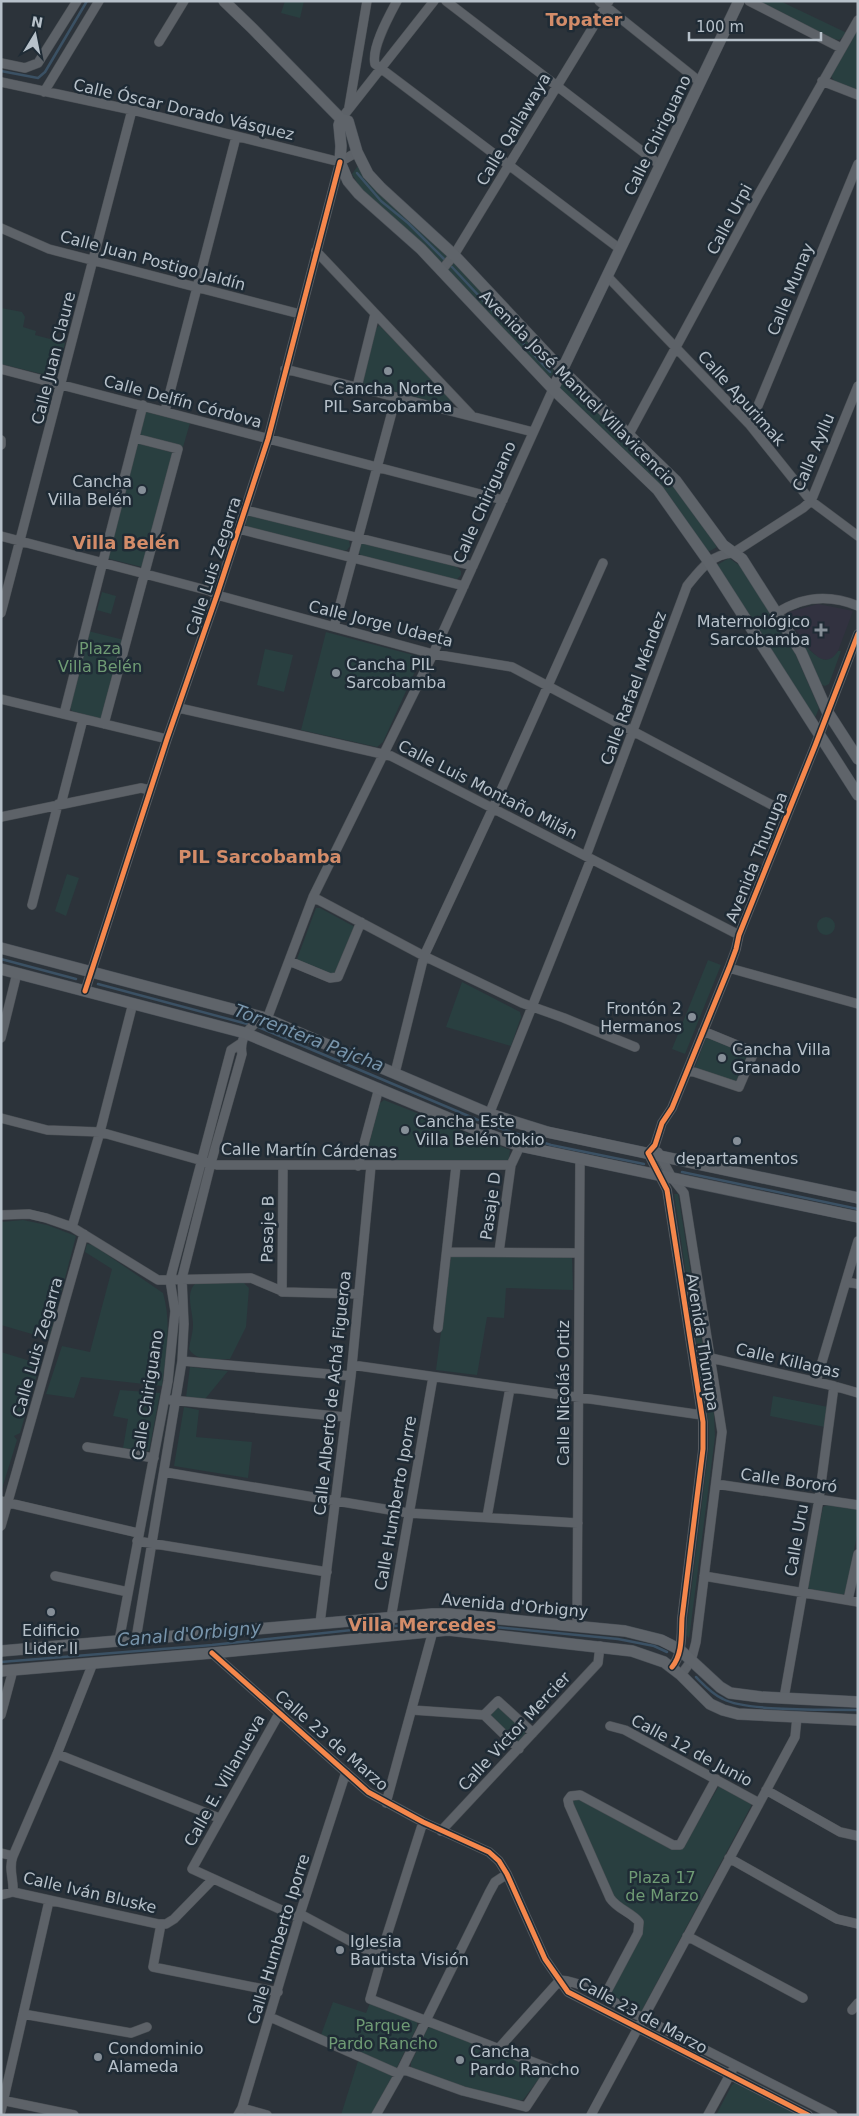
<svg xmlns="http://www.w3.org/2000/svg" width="859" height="2116" font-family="'DejaVu Sans',sans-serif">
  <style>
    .medical { fill: #323240 }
    .green { fill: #293f40 }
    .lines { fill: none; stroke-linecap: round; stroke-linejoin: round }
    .stream { stroke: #3b5164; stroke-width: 2.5 }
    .minor-casing { stroke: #4a4f54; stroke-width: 10 }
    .major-casing { stroke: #4a5057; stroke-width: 12 }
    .minor { stroke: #5d6268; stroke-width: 9 }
    .major { stroke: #5f646a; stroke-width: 11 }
    .cycleway-casing { stroke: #1f2b35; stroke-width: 8 }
    .cycleway { stroke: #f5874c; stroke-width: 5 }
    .poi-dot { fill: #868f98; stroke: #1f2b35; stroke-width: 2 }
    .labels { text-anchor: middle; stroke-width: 5; stroke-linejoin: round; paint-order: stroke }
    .street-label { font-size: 16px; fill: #b7c1ca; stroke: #1f2b35 }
    .poi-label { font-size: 16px; fill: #b7c1ca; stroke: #1f2b35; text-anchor: start }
    .park-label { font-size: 16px; fill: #6f9b74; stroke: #1f2b35 }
    .neighbourhood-label { font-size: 18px; font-weight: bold; fill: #d38c69; stroke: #1f2b35 }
    .water-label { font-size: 18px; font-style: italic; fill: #7895ac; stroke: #1f2b35 }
  </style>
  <rect width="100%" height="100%" fill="#2c333a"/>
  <path class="medical" d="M818,604L853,611L838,651L835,656L829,660L820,659L807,647L785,613Z"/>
  <path class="green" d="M285,1H304L300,18L281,13Z
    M754,1H780L847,33L839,40L834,39Z
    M858,27V91L834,81L831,76Z
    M357,167H360L447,254L448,258L442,264L361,189L352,174Z
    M453,261L553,367V374L549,378L447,270Z
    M1,308L22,312L25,317L23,327L36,331L35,335L65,343L59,369L56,374L50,376L1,364Z
    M379,325L451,400L450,404L446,405L362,383L376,329Z
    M564,378L676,487L717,547L708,552L666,491L559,389Z
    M146,412L190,423L183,447L140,435Z
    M140,443L173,453L142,567L110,559L108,557L137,445Z
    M246,514L349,540L350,546L347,550L341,551L248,527L245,524Z
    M364,543L456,566L461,571V575L456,580L361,556L358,551L360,545Z
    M729,558L743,568L794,651L819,708L815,718L717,565Z
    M102,592L116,596L111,614L97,610Z
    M88,631L124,640L101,718H98L72,711L69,706Z
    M326,632L417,656L420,660L383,742L377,747L301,730Z
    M807,647C817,658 828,667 838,651H841L829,684L825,686L820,684L802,648Z
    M265,649L293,655L284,692L257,685Z
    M67,874L79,878L66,916L55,911Z
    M316,908H320L355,927L334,975L299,962L297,959Z
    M817 926a9 9 0 1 1 18 0a9 9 0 1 1-18 0Z
    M708,960L721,965L685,1054L672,1049Z
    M462,982L520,1012L521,1017L511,1046L446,1027Z
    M707,1035L749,1051L736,1083L695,1067Z
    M384,1100L510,1150L509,1159L507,1161L373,1160L367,1156V1151L380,1103Z
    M674,1194H678L714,1415L715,1437L689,1639L686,1634L709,1446V1426Z
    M23,1220L47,1225L76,1236L49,1339L1,1325V1222Z
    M87,1244L93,1245L163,1293C172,1324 166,1355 162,1386L81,1377L74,1398L46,1394L62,1346L90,1352L112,1269L85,1252Z
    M451,1256L572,1257L573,1290L506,1288L504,1318L487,1317L477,1375L436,1370Z
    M197,1282L244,1283L249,1288L246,1327L230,1359C216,1359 196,1362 189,1349C190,1341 193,1333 193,1325C193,1311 184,1292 197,1282Z
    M1,1352L40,1364L20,1433L14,1436L17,1440L1,1492Z
    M190,1367L228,1371L205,1399L186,1397Z
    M120,1390L160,1393L149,1451L123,1448L128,1419L113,1416Z
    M773,1396L828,1407L825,1427L770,1416Z
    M184,1407L199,1410L196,1437L252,1442L248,1478L174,1466Z
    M829,1504L858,1509V1530L846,1592L843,1595L809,1589L807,1586L823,1507Z
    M498,1706L526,1730L525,1734L519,1741H516L491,1718L489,1713Z
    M719,1786L751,1802V1806L641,2012L620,2001L610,1992L642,1927L617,1904L572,1807L573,1801L578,1799L683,1847Z
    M333,2002L366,2013L370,2003L417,2022V2027L396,2069L321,2035Z
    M431,2026L541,2068L544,2072L523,2100L518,2101L487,2094L415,2070L411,2068V2063L427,2029Z
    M358,2061L393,2075L371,2115H341Z
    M736,2082L801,2115H716L732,2085Z"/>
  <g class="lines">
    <path class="stream" d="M1,71L38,78L45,72L87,1
      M357,173L381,201L408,223L444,259
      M452,267L550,372
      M1,959L76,979
      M98,984L251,1025
      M256,1026L478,1120
      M496,1127L551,1145L644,1164
      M682,1172L858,1209
      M445,1622L618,1639L654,1646L667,1652
      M395,1626L427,1623
      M1,1662L212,1645L380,1627
      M696,1677C704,1685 712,1694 723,1699C747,1712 827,1709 858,1710"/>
    <defs>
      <path id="minor" d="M397,1C389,16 371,48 375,64L620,249
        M446,1L660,165
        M599,1L700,82
        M749,1L841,48
        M159,42L184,1
        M1,63L25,68L38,63L77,1
        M822,81L858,95
        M1,82L132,110L340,162L357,152
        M44,92L99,1
        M349,107L367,1
        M341,119L434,1
        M1,228L49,249L300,314
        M316,251L472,416
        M441,271L454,255L609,1
        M607,276L750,425L811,501L858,536
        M1,369L503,500
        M285,369L533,432
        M357,387L375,314
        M165,411L236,137
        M750,425L858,164
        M629,434L756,199L858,20
        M1,440V445
        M245,510L473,566
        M239,529L464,586
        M1,536L210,591L217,595L433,654L512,667L787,813
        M1,613L132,110
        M777,613C803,596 829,594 858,606
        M334,627L396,397
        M1,699L167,739
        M179,708L391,756L739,935
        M64,714L143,405
        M104,724L178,449L135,438
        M61,804L83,719
        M1,817L141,788L150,790
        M586,856L687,586C700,570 711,554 733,553L803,508L811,501L858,386
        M313,897L424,956L522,1003L564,1018L635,1047
        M32,905L58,804
        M289,961L330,978L338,977L361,922
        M729,968L858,1004
        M85,991L167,739L217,595L268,439L340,162
        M267,1019L313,897L433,654L553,389
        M1,1038L17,973
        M688,1070L739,1087L754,1052L703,1031
        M395,1073L424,956L493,808L603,563
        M1,1118L47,1130L100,1132L217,1165H511L520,1146
        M482,1132L591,859
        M658,1152L672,1178L684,1193L722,1432L696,1642L691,1661L681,1675
        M358,1166L379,1088
        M1,1215L29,1214L46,1218L72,1227L158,1280L251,1278L284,1292L359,1294
        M72,1227L100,1132L133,1003
        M447,1252L579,1253
        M499,1252L511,1165
        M846,1282L858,1284
        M282,1292L283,1166
        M438,1328L456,1166
        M711,1358L834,1386L858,1393
        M182,1361L351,1376
        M352,1365L702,1415
        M816,1382L858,1241
        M171,1400L345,1417
        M87,1447L154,1458
        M164,1472L408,1513L578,1523
        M716,1484L858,1505
        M1,1501L138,1533
        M487,1517L510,1388
        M1,1526L84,1234
        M137,1541L327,1572
        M55,1576L128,1592
        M704,1576L858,1602
        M848,1600L858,1554
        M320,1623L351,1376L371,1166
        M577,1627L580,1160
        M388,1635L433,1377
        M136,1639L182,1361L184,1324L182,1278L211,1163L242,1054C239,1036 250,1028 262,1017
        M119,1641L168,1381L175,1311L170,1280L231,1050L240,1044
        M212,1653L368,1792L423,1822L489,1852L499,1861L507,1874L545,1959L568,1992L808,2115
        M93,1663L57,1754L13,1856C8,1868 14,1879 13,1892L158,1924H166L174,1919L213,1879
        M672,1667C683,1654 681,1634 682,1618L703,1449V1422L667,1190L648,1153L655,1145L662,1123L672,1108L729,968L736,949L739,935L815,746L858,634
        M784,1698L819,1499L834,1386
        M412,1710L484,1715L519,1749
        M280,1712L192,1869L299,1918
        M1,1715L13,1670
        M484,1715L498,1701L533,1733
        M610,1726L625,1730L759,1803
        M57,1754L219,1818
        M766,1790L840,1832L858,1836
        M386,1803L433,1631L432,1614
        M441,1831L598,1663L600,1646
        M1,1853L13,1856
        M729,1858L837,1919L858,1924
        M1,1895L13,1892
        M300,1914L380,1957
        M161,1924L153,1967L278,1992
        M687,1936L803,1998
        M560,1980C589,1983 610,2001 635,2014L833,2115
        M605,1995L638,1933L639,1922C631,1912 617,1909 610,1898L569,1805L568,1800L571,1796L580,1795L673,1845H680L716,1779
        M852,2010L858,2003
        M23,2014L131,2033L147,2027
        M270,2017L399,2074
        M499,2048L560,1980
        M402,2069L463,2091L526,2107L551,2069L370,1999L380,1964V1957L423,1822
        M1,2100L74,2115
        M242,2108L267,2115
        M1,2111L49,1901
        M238,2115L242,2108L300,1914L346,1772
        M376,2115L402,2069L489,1893L495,1882L507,1874
        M591,2115L795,1737L797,1717
        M708,2115L732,2071"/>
      <path id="major" d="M224,1L253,29L341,119L348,121L357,152L368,174L381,188L454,255L562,370L676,481L723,545L742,559L801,652L827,711L858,759
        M341,119L339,125L341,146L340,162L348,181L359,194L421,249L553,389L658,490L709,562L858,795
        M553,389L739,1
        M1,948L262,1017L490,1114L547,1132L858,1198
        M1,969L245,1033L482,1132L520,1146L858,1217
        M1,1651L432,1614H449L625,1631L661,1640L671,1645L680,1650L720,1687L730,1693L761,1697L858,1702
        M1,1671L212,1653L448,1630L632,1651L664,1662L681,1675L710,1704L723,1710L738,1714L858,1720"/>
    </defs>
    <use href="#minor" class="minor-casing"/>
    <use href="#major" class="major-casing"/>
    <use href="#minor" class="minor"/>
    <use href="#major" class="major"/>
    <defs>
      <path id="cycleway" d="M85,991L167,739L217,595L268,439L340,162
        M212,1653L368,1792L423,1822L489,1852L499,1861L507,1874L545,1959L568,1992L808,2115
        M672,1667C683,1654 681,1634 682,1618L703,1449V1422L667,1190L648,1153L655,1145L662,1123L672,1108L729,968L736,949L739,935L815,746L858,634"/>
    </defs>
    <use href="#cycleway" class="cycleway-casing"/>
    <use href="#cycleway" class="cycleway"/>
  </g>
  <g class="poi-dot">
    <circle cx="388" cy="371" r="5"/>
    <circle cx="142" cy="490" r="5"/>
    <path d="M818.5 622.5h5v5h5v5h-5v5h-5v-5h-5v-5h5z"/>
    <circle cx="336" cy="673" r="5"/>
    <circle cx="692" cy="1017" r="5"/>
    <circle cx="722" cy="1058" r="5"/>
    <circle cx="405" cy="1130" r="5"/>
    <circle cx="737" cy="1141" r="5"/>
    <circle cx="51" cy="1612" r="5"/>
    <circle cx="340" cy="1950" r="5"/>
    <circle cx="98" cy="2057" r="5"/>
    <circle cx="460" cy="2060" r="5"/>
  </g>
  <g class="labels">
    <g class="street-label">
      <text transform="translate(184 109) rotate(13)" y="6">Calle Óscar Dorado Vásquez</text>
      <text transform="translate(513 129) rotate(-59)" y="6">Calle Qallawaya</text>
      <text transform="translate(657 135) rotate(-64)" y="6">Calle Chiriguano</text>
      <text transform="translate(729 219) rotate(-62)" y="6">Calle Urpi</text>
      <text transform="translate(153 260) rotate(15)" y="6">Calle Juan Postigo Jaldín</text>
      <text transform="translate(790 289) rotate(-68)" y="6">Calle Munay</text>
      <text transform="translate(53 358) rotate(-76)" y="6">Calle Juan Claure</text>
      <text transform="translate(578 388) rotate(45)" y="6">Avenida José Manuel Villavicencio</text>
      <text transform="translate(742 398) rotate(48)" y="6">Calle Apurimak</text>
      <text transform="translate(183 401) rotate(15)" y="6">Calle Delfín Córdova</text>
      <text transform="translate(813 452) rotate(-67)" y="6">Calle Ayllu</text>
      <text transform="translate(484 502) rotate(-66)" y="6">Calle Chiriguano</text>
      <text transform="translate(213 566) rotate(-72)" y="6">Calle Luis Zegarra</text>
      <text transform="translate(381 623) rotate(14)" y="6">Calle Jorge Udaeta</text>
      <text transform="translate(633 688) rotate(-70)" y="6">Calle Rafael Méndez</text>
      <text transform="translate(488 789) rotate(27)" y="6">Calle Luis Montaño Milán</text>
      <text transform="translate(756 857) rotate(-68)" y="6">Avenida Thunupa</text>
      <text transform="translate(309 1150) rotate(1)" y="6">Calle Martín Cárdenas</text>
      <text transform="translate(490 1206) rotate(-82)" y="6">Pasaje D</text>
      <text transform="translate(267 1229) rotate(-89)" y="6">Pasaje B</text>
      <text transform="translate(703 1342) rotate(81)" y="6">Avenida Thunupa</text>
      <text transform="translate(37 1347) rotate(-74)" y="6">Calle Luis Zegarra</text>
      <text transform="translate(788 1360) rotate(13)" y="6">Calle Killagas</text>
      <text transform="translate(332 1393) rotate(-84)" y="6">Calle Alberto de Achá Figueroa</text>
      <text transform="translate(563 1393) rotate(-90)" y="6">Calle Nicolás Ortiz</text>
      <text transform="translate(147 1395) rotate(-81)" y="6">Calle Chiriguano</text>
      <text transform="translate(789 1480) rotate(8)" y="6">Calle Bororó</text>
      <text transform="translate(395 1503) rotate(-80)" y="6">Calle Humberto Iporre</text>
      <text transform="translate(796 1540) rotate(-80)" y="6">Calle Uru</text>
      <text transform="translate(515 1605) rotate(5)" y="6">Avenida d'Orbigny</text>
      <text transform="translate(514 1731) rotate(-47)" y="6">Calle Victor Mercier</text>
      <text transform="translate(332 1740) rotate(41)" y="6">Calle 23 de Marzo</text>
      <text transform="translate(692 1750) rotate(28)" y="6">Calle 12 de Junio</text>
      <text transform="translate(224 1780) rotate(-61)" y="6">Calle E. Villanueva</text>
      <text transform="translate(90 1892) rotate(13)" y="6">Calle Iván Bluske</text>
      <text transform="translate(278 1939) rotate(-73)" y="6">Calle Humberto Iporre</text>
      <text transform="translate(643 2015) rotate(28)" y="6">Calle 23 de Marzo</text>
    </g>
    <g class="poi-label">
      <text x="388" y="394" text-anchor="middle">Cancha Norte<tspan x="388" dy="18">PIL Sarcobamba</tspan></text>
      <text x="132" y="487" text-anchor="end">Cancha<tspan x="132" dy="18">Villa Belén</tspan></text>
      <text x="810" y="627" text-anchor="end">Maternológico<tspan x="810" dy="18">Sarcobamba</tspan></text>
      <text x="346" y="670">Cancha PIL<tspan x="346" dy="18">Sarcobamba</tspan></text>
      <text x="682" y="1014" text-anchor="end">Frontón 2<tspan x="682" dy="18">Hermanos</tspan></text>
      <text x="732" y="1055">Cancha Villa<tspan x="732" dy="18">Granado</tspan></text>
      <text x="415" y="1127">Cancha Este<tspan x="415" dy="18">Villa Belén Tokio</tspan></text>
      <text x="737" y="1164" text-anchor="middle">departamentos</text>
      <text x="51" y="1636" text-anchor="middle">Edificio<tspan x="51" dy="18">Lider II</tspan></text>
      <text x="350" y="1947">Iglesia<tspan x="350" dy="18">Bautista Visión</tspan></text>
      <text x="108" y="2054">Condominio<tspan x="108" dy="18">Alameda</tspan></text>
      <text x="470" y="2057">Cancha<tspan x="470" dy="18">Pardo Rancho</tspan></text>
    </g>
    <g class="park-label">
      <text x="100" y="654">Plaza<tspan x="100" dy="18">Villa Belén</tspan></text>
      <text x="662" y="1883">Plaza 17<tspan x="662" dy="18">de Marzo</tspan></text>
      <text x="383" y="2031">Parque<tspan x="383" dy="18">Pardo Rancho</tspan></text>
    </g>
    <g class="neighbourhood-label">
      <text x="584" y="26">Topater</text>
      <text x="126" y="549">Villa Belén</text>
      <text x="260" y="863">PIL Sarcobamba</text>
      <text x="422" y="1631">Villa Mercedes</text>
    </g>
    <g class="water-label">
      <text transform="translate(309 1038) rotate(21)" y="6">Torrentera Pajcha</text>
      <text transform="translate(189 1634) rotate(-5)" y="6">Canal d'Orbigny</text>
    </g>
  </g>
  <rect width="859" height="2116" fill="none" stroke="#b7c1ca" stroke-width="5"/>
  <g transform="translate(35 35) rotate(10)" stroke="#1f2b35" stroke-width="4" paint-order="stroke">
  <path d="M0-4L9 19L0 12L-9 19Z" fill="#b7c1ca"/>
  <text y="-8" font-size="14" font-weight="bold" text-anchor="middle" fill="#b7c1ca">N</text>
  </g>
  <path d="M689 32v8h132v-8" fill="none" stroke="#b7c1ca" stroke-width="2.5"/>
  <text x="696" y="32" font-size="15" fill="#b7c1ca" stroke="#1f2b35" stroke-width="4" paint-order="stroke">100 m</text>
</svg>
